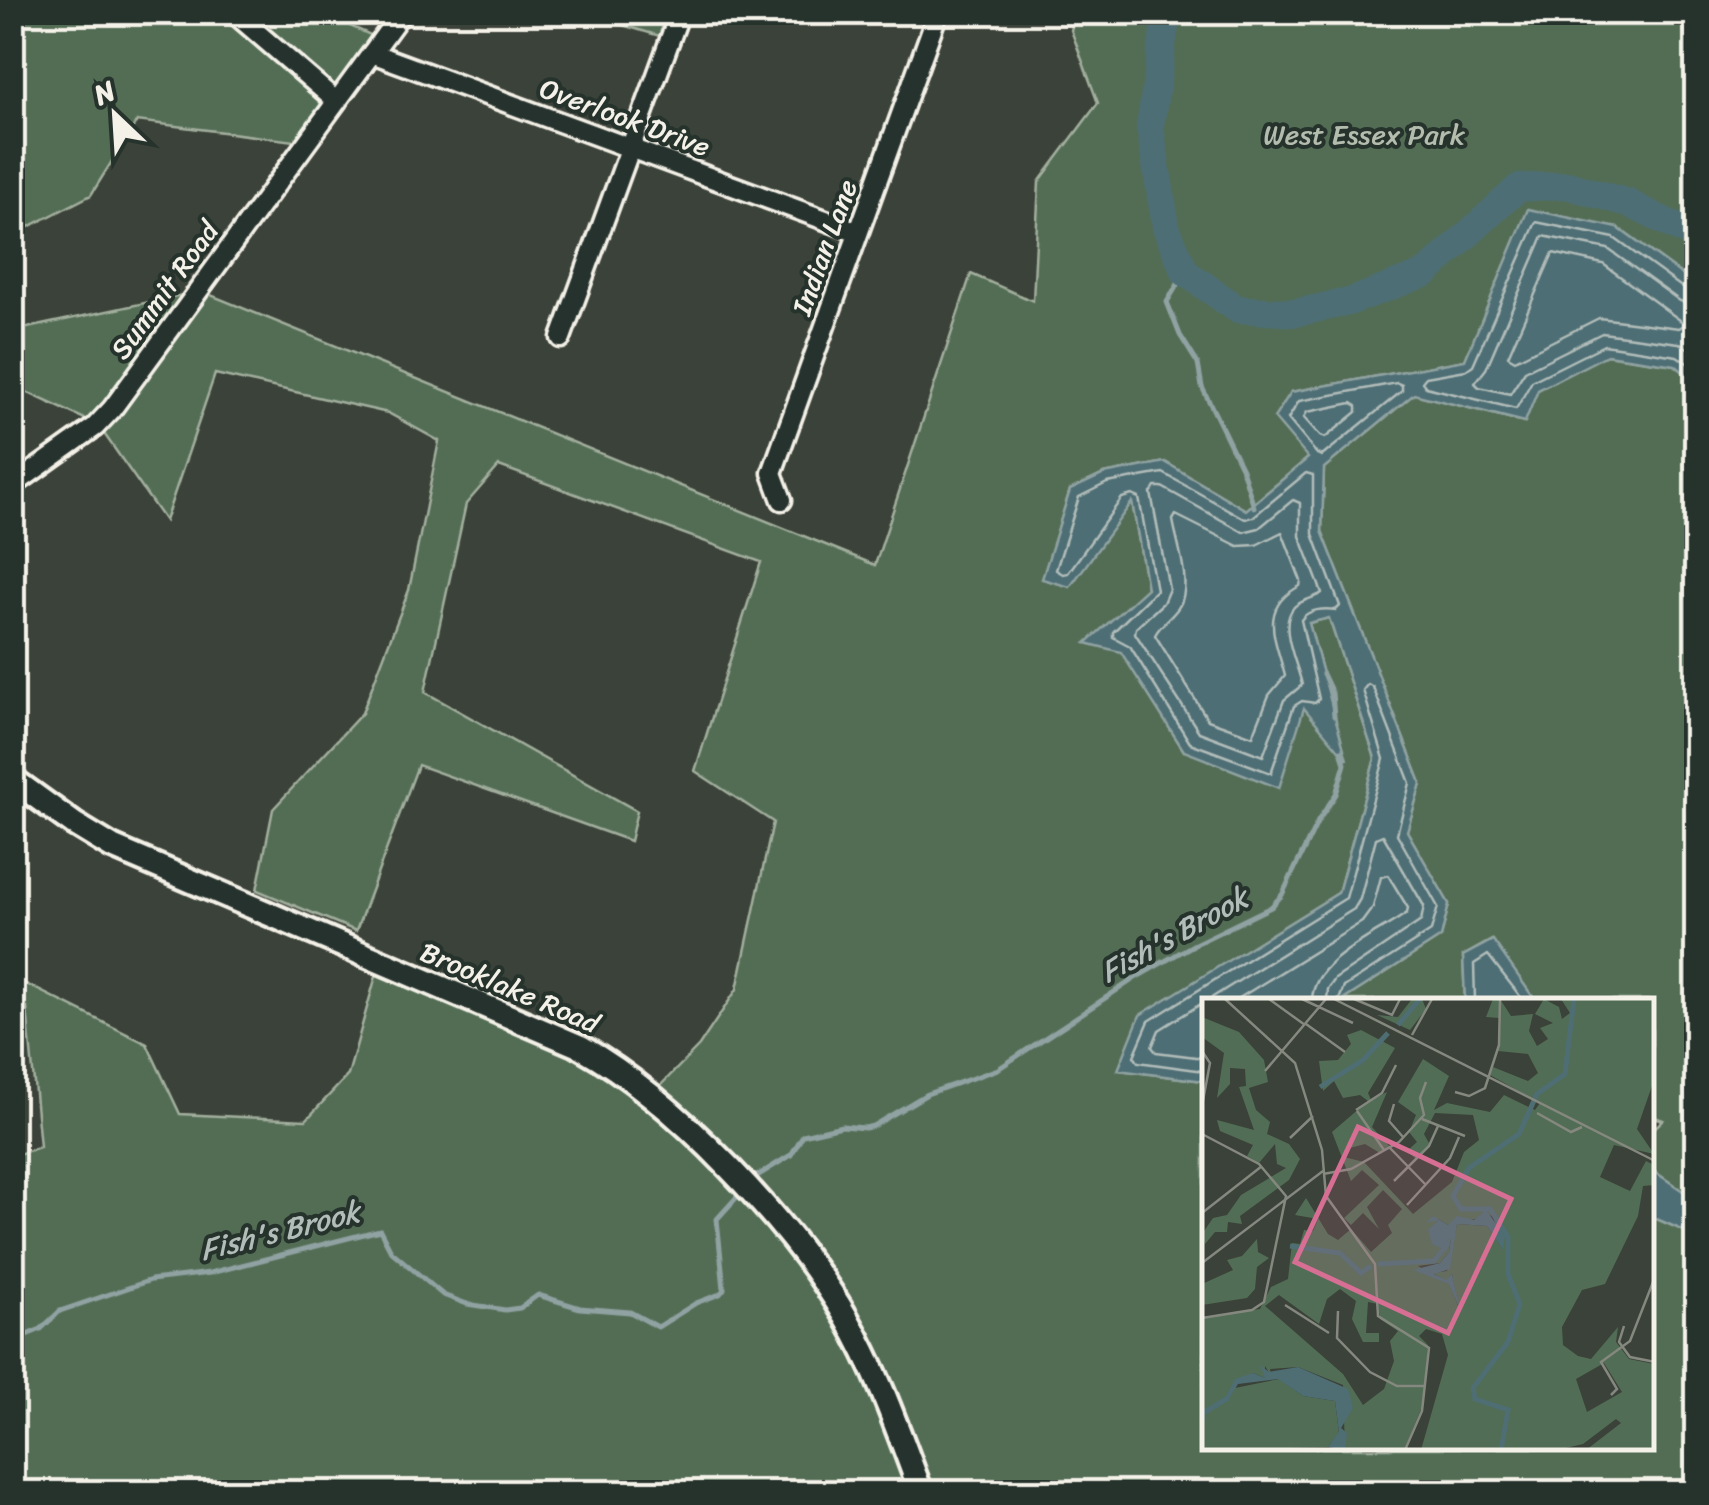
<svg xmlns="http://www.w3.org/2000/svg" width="1709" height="1505" font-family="Sriracha,sans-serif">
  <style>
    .green { fill: #526d55; stroke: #a3af9e; stroke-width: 2.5 }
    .water { fill: #4e6e74; stroke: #90a2a2; stroke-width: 2.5 }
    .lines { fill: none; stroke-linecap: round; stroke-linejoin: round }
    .shore { stroke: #b2bdba; stroke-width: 2.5 }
    .stream { stroke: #90a2a2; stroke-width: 5 }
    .river { stroke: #4e6e74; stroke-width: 28 }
    .street-casing { stroke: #f4f1e8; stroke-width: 25 }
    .secondary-casing { stroke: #f4f1e8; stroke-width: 30 }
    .street { stroke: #26332d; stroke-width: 18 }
    .secondary { stroke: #26332d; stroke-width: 22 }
    .labels { text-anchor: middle; stroke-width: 8; stroke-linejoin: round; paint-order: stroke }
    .street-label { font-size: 28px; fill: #f4f1e8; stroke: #26332d }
    .park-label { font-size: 28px; fill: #b3bcad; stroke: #26332d }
    .water-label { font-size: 30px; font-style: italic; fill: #b2bdba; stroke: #26332d }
    .inset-river { fill: none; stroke: #4e6e74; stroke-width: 5 }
    .inset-road { fill: none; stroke: #85887f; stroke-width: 2.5 }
    .view { fill: #d66f93; fill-opacity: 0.15; stroke: #d66f93; stroke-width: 5 }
    .inset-edge { fill: none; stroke: #f4f1e8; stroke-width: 5 }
  </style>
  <rect width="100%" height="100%" fill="#3b4239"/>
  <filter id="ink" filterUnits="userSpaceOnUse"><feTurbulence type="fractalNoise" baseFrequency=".01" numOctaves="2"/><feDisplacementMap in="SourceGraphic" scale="20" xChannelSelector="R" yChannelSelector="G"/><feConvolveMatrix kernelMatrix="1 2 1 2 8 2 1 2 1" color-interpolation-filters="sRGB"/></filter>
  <g filter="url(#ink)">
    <path class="green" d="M13,13H321L382,40L309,143L137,121L91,195L13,235Z
      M581,13H680L670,39Z
      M1076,13H1696V285L1618,228L1525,217L1465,360L1291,392L1308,458L1246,510L1165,462L1104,474L1070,490L1043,578L1070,586L1132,501L1147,588L1121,651L1184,751L1304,708L1346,757L1309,623L1329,618L1375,758L1338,893L1141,1015L1119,1070L1204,1081V1448H1652V1217L1696,1236V1492H13V1156L40,1147L27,1008L13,1011L12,977L147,1044L180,1114L306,1120L348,1075L379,965L580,1046L653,1093L699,1046L737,989L773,822L695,771L761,562L499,466L466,504L425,692L637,811L630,841L418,765L356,931L257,890L273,809L362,713L409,590L439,441L388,413L215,374L165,521L98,425L13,386V331L201,291L875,565L971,274L1033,301L1039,182L1098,103L1071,30Z
      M1606,355L1675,365L1696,382V1200L1652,1170V1130L1663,1120L1652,1116V1000H1535L1492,940L1463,956L1465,1000H1343L1441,937L1449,904L1407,831L1421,783L1322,531L1324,468L1414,394L1524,422L1538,390Z"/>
    <path class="water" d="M1528,209L1618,228L1696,285V382L1675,365L1607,355L1538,390L1525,422L1414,394L1324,468L1322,531L1421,783L1407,831L1449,904L1441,937L1343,1000H1204V1081L1118,1070L1140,1015L1338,893L1375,758L1329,618L1309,623L1347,760L1304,708L1279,788L1184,751L1121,652L1086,643L1147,588L1132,502L1070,587L1042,579L1070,490L1104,474L1165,462L1246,510L1308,458L1274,418L1291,392L1465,360Z
      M1493,940L1535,1000H1465L1463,956Z
      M1652,1170L1696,1200V1236L1652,1217Z"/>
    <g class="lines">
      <path class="shore" d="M1696,293L1687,291L1614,238L1536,222L1473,365L1466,370L1426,377L1422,382L1426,387L1516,409L1532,381L1604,345L1677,356L1696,369
        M1696,305L1680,301L1608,249L1543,236L1486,369L1475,383L1479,387L1510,394L1525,371L1602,333L1679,343L1696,353
        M1696,320L1684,323L1603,264L1553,253L1508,356L1515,360L1599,318L1679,328L1684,325L1696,335
        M1397,383L1402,385V391L1322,456L1317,454L1288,419L1299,401Z
        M1352,403L1357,406V412L1325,438L1320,436L1304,418L1307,412Z
        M1163,473L1245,519L1253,517L1306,473L1313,475V534L1340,606L1336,610C1324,608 1308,609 1301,620L1319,699L1315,703L1302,701L1294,706L1271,773L1190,743L1130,646L1113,637V632L1156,590L1139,498L1132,495L1122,498L1068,573L1063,574L1056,570L1079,497L1107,483Z
        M1155,487H1162L1243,532L1259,528L1293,500L1300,503V536L1322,593C1314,599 1302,599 1294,607C1277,626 1298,664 1302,685L1284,700L1263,756L1199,732L1135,633L1136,628L1163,603L1169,589L1151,493Z
        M1176,515L1238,546L1256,545L1282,532L1301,581L1300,586C1257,608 1276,640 1285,676L1269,695L1253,736L1208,720L1155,635C1161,623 1175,616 1181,603C1191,580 1177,544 1173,520Z
        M1208,1000L1354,909L1360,899L1376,838L1383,835L1424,906L1421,921L1335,979L1328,989L1327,1000
        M1236,1000L1362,922L1373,907L1381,877L1388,875L1408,908L1407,913C1377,935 1313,959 1312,1000
        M1475,1000L1474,964L1488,955L1523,1000
        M1204,1002L1159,1030L1152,1047L1156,1052L1204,1058
        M1204,1071L1138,1062L1134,1056L1149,1021L1346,898L1384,759L1363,690L1368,684L1373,687L1410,783L1397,834L1438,907L1431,931L1344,987L1339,1000"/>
      <path class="stream" d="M1185,272L1167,302L1180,335L1198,364L1202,387L1242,469L1254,507
        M1323,674L1332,693L1334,716
        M757,1176L791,1155L803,1135L842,1126L865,1128L873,1126L927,1094L998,1069L1137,977L1195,944L1271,907L1282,895L1318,821L1336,794L1345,764L1341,751
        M12,1341L41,1329L60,1311L151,1280L210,1273L380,1230L391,1251L443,1295L467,1304L505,1310L520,1308L538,1295L580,1308L630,1312L658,1327L696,1303L720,1294L724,1289L717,1219L736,1198"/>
      <path class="river" d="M1167,12L1150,127L1166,227L1185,272L1237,309L1294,313L1349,302L1426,273L1518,188L1567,185L1628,203L1696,237"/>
      <defs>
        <path id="street" d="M233,12L336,101
          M372,53L858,232
          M561,338L680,12
          M12,486L95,427L112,409L402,12
          M782,500L772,473L938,12"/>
        <path id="secondary" d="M12,779L74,824L112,847L581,1047C675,1100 792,1224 846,1317C878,1372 899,1433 921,1492"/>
      </defs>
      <use href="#street" class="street-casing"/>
      <use href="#secondary" class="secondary-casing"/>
      <use href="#street" class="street"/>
      <use href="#secondary" class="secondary"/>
    </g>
  </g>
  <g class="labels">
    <g class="street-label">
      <text transform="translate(625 117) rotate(20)" y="10">Overlook Drive</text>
      <text transform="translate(824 247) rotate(-70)" y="10">Indian Lane</text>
      <text transform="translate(164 290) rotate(-54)" y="10">Summit Road</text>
      <text transform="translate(510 987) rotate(23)" y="10">Brooklake Road</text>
    </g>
    <g class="park-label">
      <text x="1364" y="144">West Essex Park</text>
    </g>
    <g class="water-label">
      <text transform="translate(1174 935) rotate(-29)" y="10">Fish's Brook</text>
      <text transform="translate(280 1231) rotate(-14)" y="10">Fish's Brook</text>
    </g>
  </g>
  <g transform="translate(1202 998)">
    <rect width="452" height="452" fill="#3b4239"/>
    <path d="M210,1H220L224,11L208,32L175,17L196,19ZM291,1H298L309,18L331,16L327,33L335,48L346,41L338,30L351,25L333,16L342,1L357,9L360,21L368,15L359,1H452V82L435,131L452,156L412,147L398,179L428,193L444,163L452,167V187L441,188L436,218L403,286L380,292L360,329L361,347L376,358L389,361L416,329L414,344L427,361L452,366V452H384L419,425L414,421L381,446L355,452H219L246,357L240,336L224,331L217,338L226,347L221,407L202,452H143L141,387L96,369L68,371L70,380L63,368V380L51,375L28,391L77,381L101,398L133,403L137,435L126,449L0,452V319L58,311L69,289L86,281L90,245L98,246L102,232L111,233L116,221L93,217L104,200L126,236L136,242L149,231L169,254L190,235L186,227L200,211L181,192L165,209L177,231L161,215L149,227L142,220L177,187L160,172L149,183L130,134L166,103L158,97L141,100L132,83L121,93L117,63L136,62L149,46L145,37L159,32L193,50L166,95L169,102L185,94L170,129L188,149L178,155L163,146L144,151L142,159L162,164L211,216L250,184L262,154L277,142L271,117L233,115L222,136L228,147L214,161L205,153L215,144L207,134L214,117L196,104L221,61L247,78L232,112L245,105L288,114L302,97L333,112L338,105L288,77L291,69L326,83L336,75L326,56L296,53L298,20L284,19ZM291,217L300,250L285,228L255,226L245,273L231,275L244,283L250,276L257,311L248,286L216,268L238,265L247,254L249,240L234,230L236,221L246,227ZM138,291L154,303L150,321L161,344H177V335H164L166,304L176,306L178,321L196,333L188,343L192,363L182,391L161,407L141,376L63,308L77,297L117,326L125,301ZM402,365L420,394L385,414L374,381ZM0,19L37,34L62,62L66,84L47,90L54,112L68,124L65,136L87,146L98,161L87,182L38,218L40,226L26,224L25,234H13L3,246L0,236L11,220L25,217L39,197L84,170L75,166L73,146L57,165L45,158L51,147L18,133L15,122L52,132L37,89L44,88L43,71L28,70V86L15,100L22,55L0,39ZM55,241L56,254L67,260L55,269L53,291L45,300L0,307V286L31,272L25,262L40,258Z" fill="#526d55" fill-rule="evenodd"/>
    <path d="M284,212L303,238L301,252L285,228L255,226L248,271L232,276L244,282L250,276L258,312L247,286L211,272L238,265L247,254L249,240L245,253L230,246L226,232L236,223L225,224L231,218L246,227L255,218L272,222ZM58,367L67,374L96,369L146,391L151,410L139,430L145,435L143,452L126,449L137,434L133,403L101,398L76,381L36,386L27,401L22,402L33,381L51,375L63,380Z" fill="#4e6e74"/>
    <path class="inset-river" d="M196,27L218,1M118,89L161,62L186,35M88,248L138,255L159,275L169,268M176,266L232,263L246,245M0,423L1,415L26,400M299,452L306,412L273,401L271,390L306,344L318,306L306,276V239L288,211H259L251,198L267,170L317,136L335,96L363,76L372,1"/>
    <path class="inset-road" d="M23,1L93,65L120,152L124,198L173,266L176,318L227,350L220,413L203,452M67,1L103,27M100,1L151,25M132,1L453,163M152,1L190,17L198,1M104,26L143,54M210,37L230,1M0,53L8,65L0,108M63,73L124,1M253,94L267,98L283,90L297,47L298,1M192,106L187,123L201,139M154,112L180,95L194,67M155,113L182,152M335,115L369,134L380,129M220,121L263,138M0,136L57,166L84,198L62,304L50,312L0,320M88,140L111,118M187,149L223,186M121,176L149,171L197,144L222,117L218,100L224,84M192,183L227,148L236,128M205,207L248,160L257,139M0,215L60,168M0,265L121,173M83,307L127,335M136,313L135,340L168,374L195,388H224M422,328L417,344L428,359L453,364M409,397L415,391L399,364L428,343L453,279"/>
    <path class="view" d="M156,129L309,201L246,335L93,264Z"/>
    <rect width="452" height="452" class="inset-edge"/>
  </g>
  <rect width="1709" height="1505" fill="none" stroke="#26332d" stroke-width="50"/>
  <rect x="25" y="25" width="1659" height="1455" fill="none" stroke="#f4f1e8" stroke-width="4" filter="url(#ink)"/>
  <g transform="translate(115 115) rotate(335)" stroke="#26332d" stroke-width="8" paint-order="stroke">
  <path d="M0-8L18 38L0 25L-18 38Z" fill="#f4f1e8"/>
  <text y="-15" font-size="28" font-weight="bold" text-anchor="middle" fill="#f4f1e8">N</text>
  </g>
</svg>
